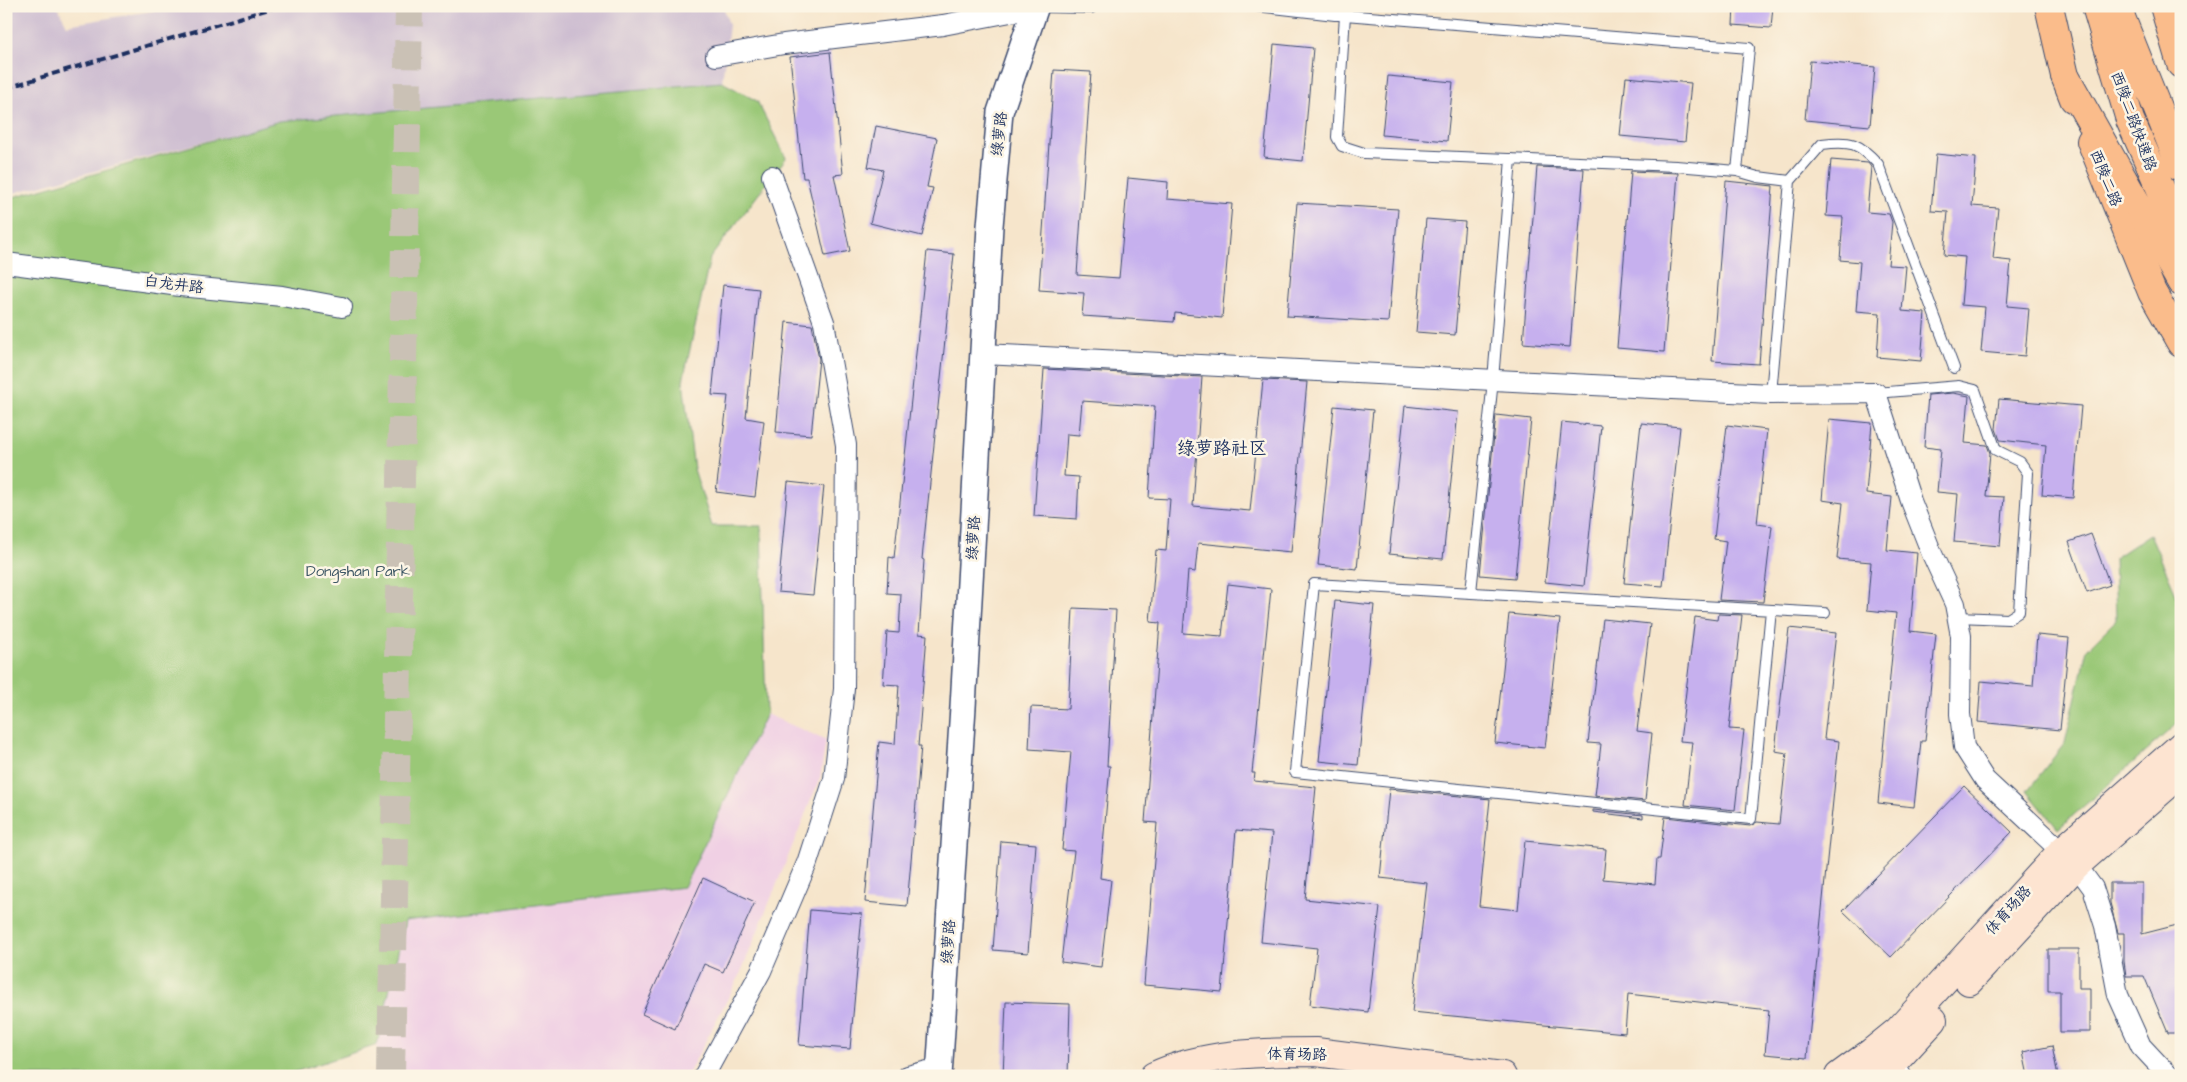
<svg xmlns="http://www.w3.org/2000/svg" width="2187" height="1082" font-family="'Architects Daughter','LXGW WenKai TC',sans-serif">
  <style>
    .built { fill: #f0d0e4 }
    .industrial { fill: #cebed1 }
    .green { fill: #9ac877; stroke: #5a7c6a }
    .building { fill: #c6b0ee }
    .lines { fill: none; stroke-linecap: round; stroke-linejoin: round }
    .primary-tunnel { stroke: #cac1b5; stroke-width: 28; stroke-dasharray: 28 14; stroke-linecap: butt }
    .service-casing { stroke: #3c4a6e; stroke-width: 12 }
    .minor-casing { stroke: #3c4a6e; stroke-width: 22 }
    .tertiary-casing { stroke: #3c4a6e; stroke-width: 28 }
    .secondary-casing { stroke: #3c4a6e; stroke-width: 30 }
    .primary-casing { stroke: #3c4a6e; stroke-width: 30 }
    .trunk-casing { stroke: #3c4a6e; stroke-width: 30 }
    .service { stroke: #fff; stroke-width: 10 }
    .minor { stroke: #fff; stroke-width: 20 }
    .tertiary { stroke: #fff; stroke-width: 25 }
    .secondary { stroke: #fde4d1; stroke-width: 28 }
    .primary { stroke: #fabc8b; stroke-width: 28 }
    .trunk { stroke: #fabc8b; stroke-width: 28 }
    .rail { stroke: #1b2f5e; stroke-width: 4; stroke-dasharray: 8 4; stroke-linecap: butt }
    .labels { text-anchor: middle; stroke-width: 5; stroke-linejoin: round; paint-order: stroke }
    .street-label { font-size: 15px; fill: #1b2f5e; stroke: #fcf5e5 }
    .park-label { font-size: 15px; fill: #3b5564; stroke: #fcf5e5 }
    .quarter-label { font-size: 18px; fill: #1b2f5e; stroke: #fcf5e5 }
  </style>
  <rect width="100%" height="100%" fill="#fcf5e5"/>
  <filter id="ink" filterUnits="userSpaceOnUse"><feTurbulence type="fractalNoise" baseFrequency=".02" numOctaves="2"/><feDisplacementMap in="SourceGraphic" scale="10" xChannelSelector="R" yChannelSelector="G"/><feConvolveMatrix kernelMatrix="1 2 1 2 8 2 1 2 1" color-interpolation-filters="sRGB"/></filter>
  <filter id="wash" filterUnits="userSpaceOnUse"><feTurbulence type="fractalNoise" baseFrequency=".0096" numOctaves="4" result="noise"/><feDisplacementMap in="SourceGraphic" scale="20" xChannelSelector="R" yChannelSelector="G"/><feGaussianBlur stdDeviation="1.12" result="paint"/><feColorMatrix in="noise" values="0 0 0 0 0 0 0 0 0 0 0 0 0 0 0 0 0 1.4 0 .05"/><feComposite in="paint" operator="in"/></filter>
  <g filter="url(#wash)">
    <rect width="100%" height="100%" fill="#f6e5cb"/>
    <path class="built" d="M766,714L826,740L820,778L739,977L687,1076H385L377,1045L405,921L684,887Z"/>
    <path class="industrial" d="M6,6H57L67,25L182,6H723L729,25L722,82L280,121L6,195Z"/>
    <path class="green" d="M722,82L757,101L786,158L710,258L683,381L694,469L712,526H761L766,714L684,887L405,921L377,1045L282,1076H6V199L280,121Z
      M2150,534L2181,605V720L2058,829L2027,791L2065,743L2087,649L2116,620L2114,558Z"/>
    <g id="blocks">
      <path class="building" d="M1734,6H1773L1771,28L1733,25Z
        M1274,44L1313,48L1303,161L1264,157Z
        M830,52L843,174L834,175L850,251L825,256L807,178H803L790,57Z
        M1810,61L1875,67L1870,126L1805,120Z
        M1054,70L1091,72L1077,275L1119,278L1128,178L1168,182L1167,199L1232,204L1222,318L1175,313L1174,322L1082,316L1084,293L1039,290Z
        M1388,76L1453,82L1447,141L1382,135Z
        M1626,77L1691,83L1685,142L1620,136Z
        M876,126L937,138L927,187L933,188L922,236L870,223L883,170L868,167Z
        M1936,154L1976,158L1972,206L1998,208L1993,259L2011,261L2007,306L2029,308L2025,356L1981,352L1985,307L1961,305L1965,257L1944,255L1948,212L1931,211Z
        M1831,160L1868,163L1871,167L1867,212L1889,214L1892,222L1888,265L1906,266L1902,311L1925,313L1921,361L1877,357L1880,313L1856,311L1860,262L1840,260L1843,217L1826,216Z
        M1537,167L1584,169L1570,347L1523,343Z
        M1631,171L1678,173L1664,352L1617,348Z
        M1726,181L1773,186L1759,364L1712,361Z
        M1297,203L1398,209L1388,322L1287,316Z
        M1426,219L1465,222L1455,335L1416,332Z
        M927,251L954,254L922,559L924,560L919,634L927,635L918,746H921L907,906L865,902L879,742L895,744L899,685L883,684L887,632L899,633L901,594L887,593L889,557L894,558Z
        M723,285L759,289L746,418L764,421L755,497L716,492L728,396L712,395Z
        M786,322L812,325L819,359L811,435L776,432Z
        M1044,369L1202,377L1193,506L1250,511L1263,380L1307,382L1291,552L1198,543L1195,572L1188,571L1183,633L1222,636L1228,584L1271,589L1252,773H1255L1254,781L1316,787L1305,899L1380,907L1368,1012L1310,1005L1317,948L1261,942L1272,833L1236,830L1222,992L1144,985L1157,823L1145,822L1160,623L1150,622L1156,550L1166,551L1170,499L1149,498L1155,406L1082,401L1079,435L1067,434L1064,476L1079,477L1077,519L1034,516Z
        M1953,393L1969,396L1965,443L1987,445L1990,453L1986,496L2004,497L2000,546L1954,542L1958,494L1937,492L1941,449L1924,447L1928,395Z
        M1999,399L2081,406L2073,498L2042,495L2046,445L2000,440L1996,429Z
        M1334,406L1373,410L1357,569L1318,565Z
        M1405,406L1458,412L1443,559L1389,554Z
        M1496,415L1531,419L1515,578L1480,575Z
        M1829,419L1872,423L1866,494L1892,497L1887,550L1917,553L1910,631L1936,634L1925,741H1921L1914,807L1878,803L1896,613L1867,610L1871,562L1837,559L1843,503L1822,500Z
        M1562,422L1601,426L1584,586L1545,582Z
        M1641,423L1680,427L1663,586L1624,583Z
        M1727,425L1767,430L1757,524L1772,526L1763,602L1719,600L1726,541L1714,539Z
        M788,482L824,486L813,595L778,592Z
        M2091,534L2110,585L2087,593L2069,542Z
        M1335,601L1374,605L1358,765L1319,761Z
        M1073,608L1116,610L1107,766H1110L1100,878L1111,880L1101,967L1061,962L1074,851L1062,850L1071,752L1029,749L1031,707L1068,709Z
        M1509,614L1560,619L1545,748L1495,743Z
        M1718,614L1742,615L1729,729L1744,730L1735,810L1685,805L1692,742L1680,741L1695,617L1717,620Z
        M1603,619L1650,624L1637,731L1652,733L1645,801L1595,796L1601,744L1588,743Z
        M1789,628L1836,633L1824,739L1839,741L1807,1058L1765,1054L1769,1010L1628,994L1625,1033L1412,1012L1427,883L1380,878L1389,789L1490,799L1479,906L1518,910L1525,841L1606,849L1603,879L1655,884L1657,859H1660L1665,817L1750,826L1757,822L1779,824L1787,753L1775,751Z
        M2037,635L2069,638L2060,730L1978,722L1981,681L2033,686Z
        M1964,786L2012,832L1891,957L1843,911Z
        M1593,810L1643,815V818L1593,812Z
        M1001,841L1036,844L1028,953L993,950Z
        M703,878L755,902L723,972L704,964L675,1029L642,1014Z
        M2110,883H2142V934L2181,924V1033H2168L2144,976H2126L2124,961V933H2118L2110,903Z
        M810,910L862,914L850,1049L799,1045Z
        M2048,949H2079V988H2090V1032H2060V991H2048Z
        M1006,1002L1070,1004L1068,1076H1003Z
        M2052,1046L2058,1076H2028L2023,1052Z"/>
    </g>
  </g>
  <g filter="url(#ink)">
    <use href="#blocks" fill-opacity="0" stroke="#3c4a6e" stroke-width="1"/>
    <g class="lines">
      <path class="primary-tunnel" d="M391,1076L409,6"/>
      <defs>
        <path id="service" d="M1256,6L1335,15H1345L1749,48L1737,171L1676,166L1364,153L1342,146L1337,137L1345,15
          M1036,7L1091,8L1092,6
          M1737,171L1758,177L1790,181L1822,144C1851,140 1859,143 1878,164L1954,368
          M1876,393L1959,386L1975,390L1996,450L2020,462L2028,473L2019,612L2008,619L1957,617
          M1771,394L1790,181
          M1471,592L1493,380L1511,159
          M1771,610L1751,819L1295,772L1314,584C1485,593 1655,603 1825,613
          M1897,1059L1907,1076"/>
        <path id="minor" d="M716,56L784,44L943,25L1036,7
          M6,263L180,286L282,296L342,307
          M983,354L1771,394L1876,393L1911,501L1932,554L1955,604L1961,636L1960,714L1964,747L1985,780L2076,865L2093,888L2105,926L2118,995L2141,1046L2169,1076
          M704,1076L761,971L807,863L834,779L844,689L846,445L824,322L772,176
          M908,1076L940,1068"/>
        <path id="tertiary" d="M939,1076L963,707L990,226L1000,112L1036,6"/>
        <path id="secondary" d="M1969,981L2076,865L2181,773
          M1154,1076C1203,1053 1262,1052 1316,1052L1502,1076
          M1839,1076L1872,1052L1898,1031L2061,852L2181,746
          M1871,1076L1897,1059L1933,1020"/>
        <path id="primary" d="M2049,6L2065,76L2074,99
          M2164,6L2181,64
          M2091,141L2152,292L2181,343"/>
        <path id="trunk" d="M2096,6L2130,120L2181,234
          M2118,6L2122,20L2181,167
          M2065,76L2181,282"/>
      </defs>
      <use href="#service" class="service-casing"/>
      <use href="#minor" class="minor-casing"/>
      <use href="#tertiary" class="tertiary-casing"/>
      <use href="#secondary" class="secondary-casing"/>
      <use href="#primary" class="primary-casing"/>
      <use href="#trunk" class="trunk-casing"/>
      <use href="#service" class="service"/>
      <use href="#minor" class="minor"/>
      <use href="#tertiary" class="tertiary"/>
      <use href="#secondary" class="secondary"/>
      <use href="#primary" class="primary"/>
      <use href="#trunk" class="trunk"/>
      <path class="rail" d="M6,88L279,6"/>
    </g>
  </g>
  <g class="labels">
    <g class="street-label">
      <text transform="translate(2134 121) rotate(70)" y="5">西陵二路快速路</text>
      <text transform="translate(999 134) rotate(-84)" y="5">绿萝路</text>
      <text transform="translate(2106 178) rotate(68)" y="5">西陵二路</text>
      <text transform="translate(174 284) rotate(7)" y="5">白龙井路</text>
      <text transform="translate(973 538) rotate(-87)" y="5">绿萝路</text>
      <text transform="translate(2008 910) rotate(-48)" y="5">体育场路</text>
      <text transform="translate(948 942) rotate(-86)" y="5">绿萝路</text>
      <text transform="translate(1297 1054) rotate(1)" y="5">体育场路</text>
    </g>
    <g class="park-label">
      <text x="358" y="576">Dongshan Park</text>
    </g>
    <g class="quarter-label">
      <text x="1222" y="454">绿萝路社区</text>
    </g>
  </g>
  <rect width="2187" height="1082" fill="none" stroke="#fcf5e5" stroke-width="25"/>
</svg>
